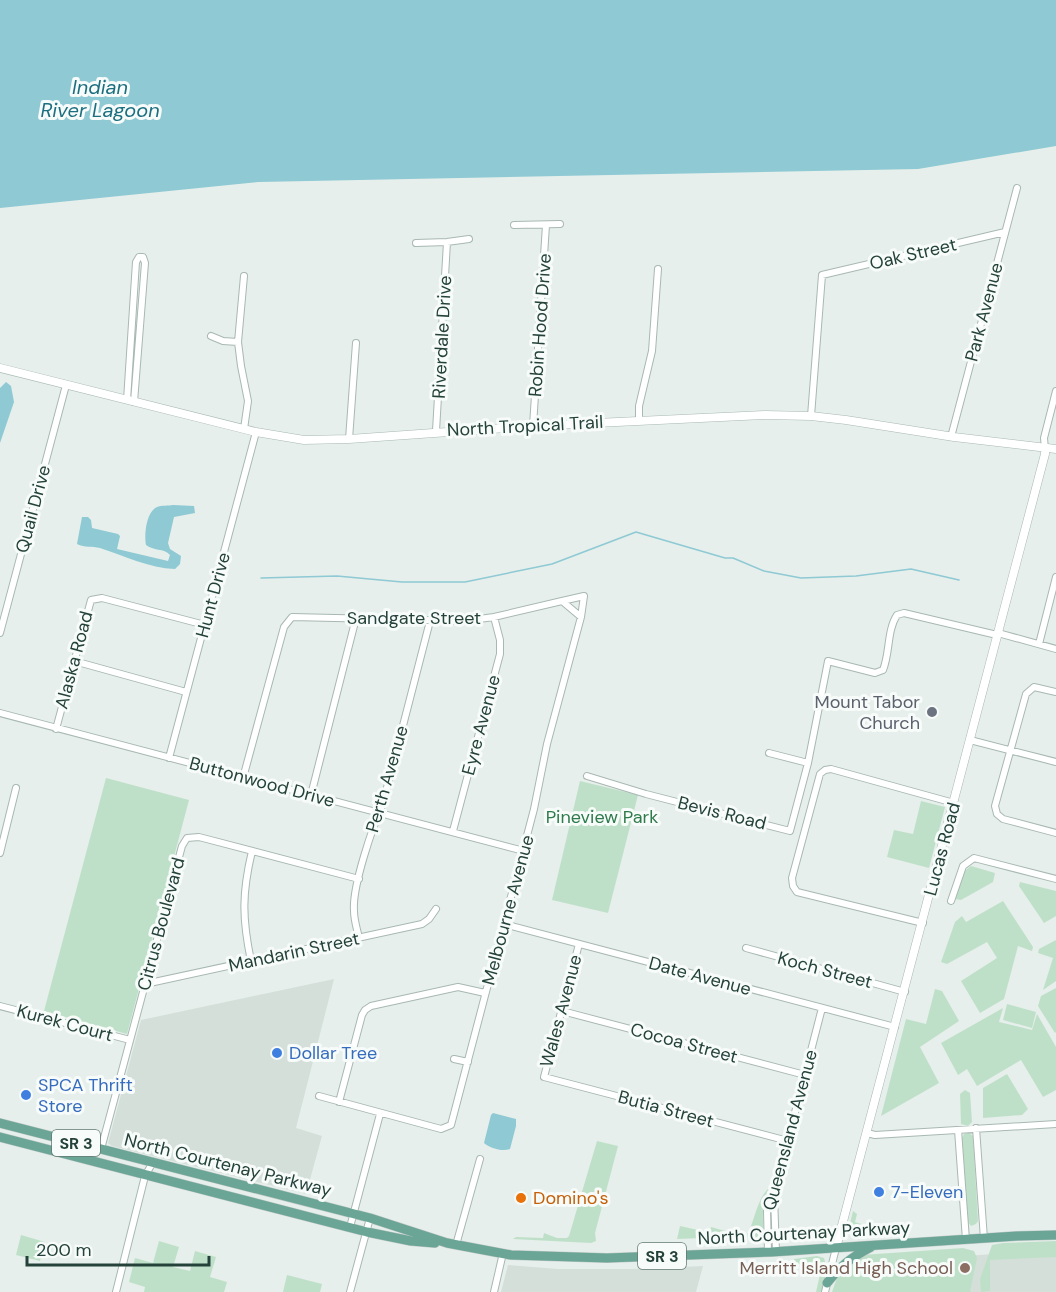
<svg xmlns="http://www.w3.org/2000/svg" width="1056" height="1292" font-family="'DM Sans',sans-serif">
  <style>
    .built { fill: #d4dfda }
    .green { fill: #bfe0c8 }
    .water { fill: #8ec9d4 }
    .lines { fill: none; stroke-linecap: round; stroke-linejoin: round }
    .stream { stroke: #8ec9d4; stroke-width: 1.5 }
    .minor-casing { stroke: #a8b8b2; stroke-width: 8 }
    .tertiary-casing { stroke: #a8b8b2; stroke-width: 9 }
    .primary-casing { stroke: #c2cac8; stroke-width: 10 }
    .minor { stroke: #fff; stroke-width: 6 }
    .tertiary { stroke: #fff; stroke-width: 8 }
    .primary { stroke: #6aa596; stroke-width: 9 }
    .worship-dot { fill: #6b7280; stroke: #f7fbf9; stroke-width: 2 }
    .shop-dot { fill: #3f7fe0; stroke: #f7fbf9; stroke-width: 2 }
    .food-dot { fill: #e8710a; stroke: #f7fbf9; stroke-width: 2 }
    .education-dot { fill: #8d6e63; stroke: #f7fbf9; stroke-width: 2 }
    .labels { text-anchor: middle; stroke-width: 6; stroke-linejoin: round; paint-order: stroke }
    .shield { fill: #f7fbf9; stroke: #637a73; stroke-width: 1.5 }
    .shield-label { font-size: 16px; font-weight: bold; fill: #24423a }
    .street-label { font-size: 18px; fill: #24423a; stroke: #f7fbf9 }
    .worship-label { font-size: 18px; fill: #5b616d; stroke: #f7fbf9; text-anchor: end }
    .park-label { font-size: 18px; fill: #2d7a4b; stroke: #f7fbf9 }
    .shop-label { font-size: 18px; fill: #366cbe; stroke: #f7fbf9; text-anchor: start }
    .food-label { font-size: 18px; fill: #c56008; stroke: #f7fbf9; text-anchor: start }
    .education-label { font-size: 18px; fill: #785e54; stroke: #f7fbf9; text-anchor: end }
    .water-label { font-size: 20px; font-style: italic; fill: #1c6f80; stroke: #f7fbf9 }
  </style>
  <rect width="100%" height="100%" fill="#e6efeb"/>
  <path class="built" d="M334,979L296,1128L322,1136L306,1194L112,1146L108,1143L141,1020Z
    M1056,1253V1292H839L884,1261L995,1254Z
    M508,1265L558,1269H631L703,1266L696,1292H501Z"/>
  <path class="green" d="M106,778L189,800L127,1034L44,1011Z
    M580,781L638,795L608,913L552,900Z
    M921,801L945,807L929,868L887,857L894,830L913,834Z
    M971,866L995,873L993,882L961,900L955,899L963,872Z
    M1020,882L1056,891V916L1044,923L1019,886Z
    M1003,901L1033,947L1032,951L1018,946L1004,999L980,1013L961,981L997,958L987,942L947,964L941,962L955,922L962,916L966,922Z
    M1056,940V981L1043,990L1053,958L1038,953L1039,949Z
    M1056,988V1032L1055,1033L1038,1006L1041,996Z
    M935,989L942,991L959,1021L920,1047L939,1083L881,1116L906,1019L926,1024Z
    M1007,1004L1036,1012L1032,1028L1003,1020Z
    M1003,1008L999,1022L1032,1030L1037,1014L1056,1047V1090L1043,1097L1021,1060L977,1086L967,1069L958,1075L941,1043Z
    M1007,1074L1028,1109L1022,1115L983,1118V1088Z
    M965,1090L970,1093L972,1122L968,1126L961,1124L960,1094Z
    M969,1133L973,1136L978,1221L976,1224L971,1226L968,1222L962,1138L964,1134Z
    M597,1141L618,1146L595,1233L596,1241L591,1243L513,1239L516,1237L543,1238L544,1233L557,1238H567L569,1236Z
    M769,1188C772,1197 766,1199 764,1207C761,1218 766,1228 760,1238L750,1240L747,1236V1233L753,1234L755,1227L751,1226C756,1213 759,1197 769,1188Z
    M853,1211L857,1214L855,1222L874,1228V1231L848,1232Z
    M680,1226L698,1230L702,1238L677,1239Z
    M711,1227L739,1235V1239L734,1242L715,1243L711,1241L707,1231H710Z
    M21,1235L45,1242L40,1261L16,1255Z
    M159,1241L179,1247L173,1267L190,1271L195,1251L216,1257L210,1277L227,1282L224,1292H144L145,1287L129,1282L135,1258L153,1263Z
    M1056,1241V1257L990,1260V1291L981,1292L980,1279L992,1245L1003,1243Z
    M963,1248L974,1251L977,1258L970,1292H832L839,1272L862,1255Z
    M817,1256L824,1258L826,1265L822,1292H816L821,1270L795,1263L794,1259Z
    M287,1275L322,1284L320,1292H283Z"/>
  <path class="water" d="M0,0H1056V146L918,169L258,182L0,208Z
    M6,382L11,386L14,402L0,443V388Z
    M173,505L194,506L195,513L174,517L168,543L170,549L181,556L180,564L175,569C149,568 125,556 100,548C92,546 85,548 77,544L82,517H88L91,520L92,528L118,534L120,536L117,549L168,561L170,555C164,548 153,551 146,545C144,535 146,512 157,507C161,505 169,506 173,505Z
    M493,1113L516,1119V1126L510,1149C502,1152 490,1148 484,1143L491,1115Z"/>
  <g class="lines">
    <path class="stream" d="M261,578L337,576L402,582H465L552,564L636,532L725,558H733L764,571L801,578L856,576L911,569L959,580"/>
    <defs>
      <path id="minor" d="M514,225L560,224
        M416,243L447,242L469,239
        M244,276L238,342L241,366L248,401L244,429
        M211,336L223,341L238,342
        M127,400L136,262L139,257H143L145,263L134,402
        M811,416L822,275L1005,232
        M639,420V406L652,351L658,269
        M533,426L546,225
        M436,431L447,242
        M951,437L1017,188
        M349,439L356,343
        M1045,449L1044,438L1056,391
        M562,601L584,596L581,617
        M0,633L66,385
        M998,633L1056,649
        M1039,644L1056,577
        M74,661L186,692
        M1056,692L1034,687L1026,694L995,806L997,814L1003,819L1056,833
        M0,713L524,851
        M56,729L91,600L102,598L205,625
        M970,740L1056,762
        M769,753L808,763
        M169,758L256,432
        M587,776L646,794L790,831L808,763L828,661L875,673L883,670C890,653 887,630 897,615L904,613L997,635
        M243,778L284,627L292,617L464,621L494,617L562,601L581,617L547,744L534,809L451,1125L441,1129L319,1096
        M311,795L356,618
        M453,831L500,654V640L494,617
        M0,853L16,788
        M951,901L963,866L974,858L1056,879
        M923,923L797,892L793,886L792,878L820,774L825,770L831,769L954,803
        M504,924L895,1027
        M359,938C357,929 354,920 354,911C352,886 373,826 383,803L430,621
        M579,944L544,1077L788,1141
        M746,948L905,992
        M251,961C242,918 242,893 252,851
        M145,984L422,924L429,919L436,909
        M0,1006L130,1040
        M562,1011L805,1075
        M352,1052L366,1056
        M454,1059L468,1062
        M339,1102L362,1015L365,1010L371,1006L458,987L485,993
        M976,1128L984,1239
        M958,1130L966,1240
        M867,1133L875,1135L1056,1124
        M101,1149L182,846L187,838L199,837L359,879
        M774,1196L776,1252
        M350,1227L380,1114
        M456,1245L480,1159
        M768,1252L767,1211L776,1186L822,1008
        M116,1292L145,1176L153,1162
        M350,1292L370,1218
        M494,1292L503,1253
        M825,1292L836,1248"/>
      <path id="tertiary" d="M0,368L256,432L304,440L349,439L533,426L765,415L811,416L846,420L954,437L1056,449
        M836,1248L1045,454V449"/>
      <path id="primary" d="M0,1123L370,1218L447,1243L511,1255L607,1258L771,1252L1017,1236L1056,1235
        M0,1137L367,1232L411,1241L435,1243
        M827,1283C840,1266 852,1257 871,1247"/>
    </defs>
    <use href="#minor" class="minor-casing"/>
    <use href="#tertiary" class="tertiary-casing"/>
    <use href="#primary" class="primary-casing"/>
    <use href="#minor" class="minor"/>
    <use href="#tertiary" class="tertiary"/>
    <use href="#primary" class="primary"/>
  </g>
  <circle class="worship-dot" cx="932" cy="712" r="6"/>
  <g class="shop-dot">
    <circle cx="277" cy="1053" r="6"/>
    <circle cx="26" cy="1095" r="6"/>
    <circle cx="879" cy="1192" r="6"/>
  </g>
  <circle class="food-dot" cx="521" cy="1198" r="6"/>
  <circle class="education-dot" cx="965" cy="1268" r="6"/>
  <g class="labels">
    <g class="shield">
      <rect x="52" y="1130" width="48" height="26" rx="4.5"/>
      <rect x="638" y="1243" width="48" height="26" rx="4.5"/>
    </g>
    <g class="shield-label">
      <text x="76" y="1149">SR 3</text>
      <text x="662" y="1262">SR 3</text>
    </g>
    <g class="street-label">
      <text transform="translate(913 254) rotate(-13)" y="6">Oak Street</text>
      <text transform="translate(984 312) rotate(-75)" y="6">Park Avenue</text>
      <text transform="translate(540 325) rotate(-86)" y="6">Robin Hood Drive</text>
      <text transform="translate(442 337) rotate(-87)" y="6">Riverdale Drive</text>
      <text transform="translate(525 426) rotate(-3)" y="6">North Tropical Trail</text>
      <text transform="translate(33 509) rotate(-75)" y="6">Quail Drive</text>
      <text transform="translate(213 595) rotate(-75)" y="6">Hunt Drive</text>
      <text x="414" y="624">Sandgate Street</text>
      <text transform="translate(74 660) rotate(-75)" y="6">Alaska Road</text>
      <text transform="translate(481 725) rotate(-75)" y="6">Eyre Avenue</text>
      <text transform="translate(387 779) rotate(-74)" y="6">Perth Avenue</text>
      <text transform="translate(262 782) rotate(15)" y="6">Buttonwood Drive</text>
      <text transform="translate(722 813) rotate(14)" y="6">Bevis Road</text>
      <text transform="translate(942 849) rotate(-75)" y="6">Lucas Road</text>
      <text transform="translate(508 910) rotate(-75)" y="6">Melbourne Avenue</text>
      <text transform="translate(161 924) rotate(-75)" y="6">Citrus Boulevard</text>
      <text transform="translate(294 952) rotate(-12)" y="6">Mandarin Street</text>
      <text transform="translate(825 970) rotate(15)" y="6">Koch Street</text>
      <text transform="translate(700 976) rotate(15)" y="6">Date Avenue</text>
      <text transform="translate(561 1011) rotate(-75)" y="6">Wales Avenue</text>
      <text transform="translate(65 1023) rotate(15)" y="6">Kurek Court</text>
      <text transform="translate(684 1043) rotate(15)" y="6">Cocoa Street</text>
      <text transform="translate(666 1109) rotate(15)" y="6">Butia Street</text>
      <text transform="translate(790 1130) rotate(-75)" y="6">Queensland Avenue</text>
      <text transform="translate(228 1165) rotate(14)" y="6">North Courtenay Parkway</text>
      <text transform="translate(804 1233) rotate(-3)" y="6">North Courtenay Parkway</text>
    </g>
    <g class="worship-label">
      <text x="920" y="708">Mount Tabor<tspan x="920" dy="21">Church</tspan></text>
    </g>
    <g class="park-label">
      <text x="602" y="823">Pineview Park</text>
    </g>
    <g class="shop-label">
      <text x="289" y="1059">Dollar Tree</text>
      <text x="38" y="1091">SPCA Thrift<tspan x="38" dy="21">Store</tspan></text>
      <text x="891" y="1198">7-Eleven</text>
    </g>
    <g class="food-label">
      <text x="533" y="1204">Domino's</text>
    </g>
    <g class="education-label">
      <text x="953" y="1274">Merritt Island High School</text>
    </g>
    <g class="water-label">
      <text x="100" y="94">Indian<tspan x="100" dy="23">River Lagoon</tspan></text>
    </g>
  </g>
  <path d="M27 1256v9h182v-9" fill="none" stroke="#24423a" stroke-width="3"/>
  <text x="36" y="1256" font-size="18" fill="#24423a" stroke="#f7fbf9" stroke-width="4.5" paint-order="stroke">200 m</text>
</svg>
